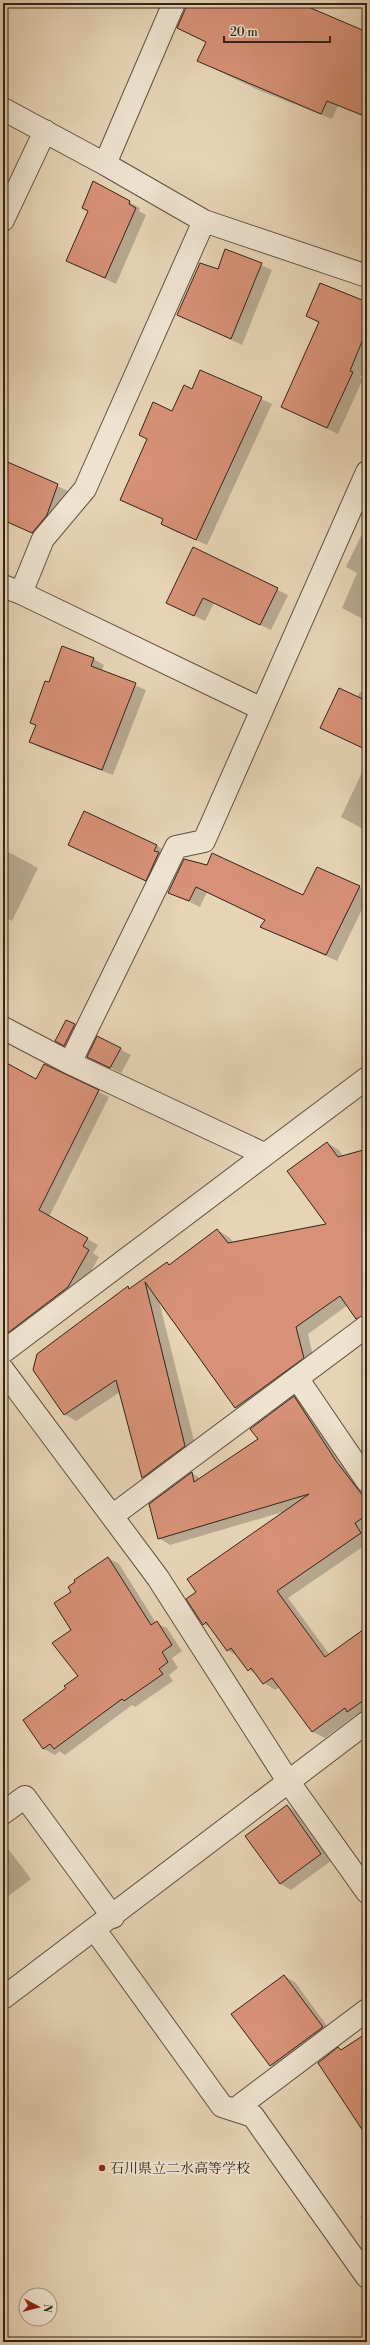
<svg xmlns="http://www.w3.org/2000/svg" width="370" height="2345" font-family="'Libre Bodoni','Noto Serif JP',serif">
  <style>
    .shadow { fill: #0003 }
    .building { fill: #d79178; stroke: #312418 }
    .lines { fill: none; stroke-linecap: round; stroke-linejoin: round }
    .minor-casing { stroke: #5e5040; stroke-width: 24 }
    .minor { stroke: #efe3d0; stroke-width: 22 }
    .poi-dot { fill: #8f2418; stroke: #efe3d0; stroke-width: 1.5 }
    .labels { text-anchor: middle; stroke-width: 3.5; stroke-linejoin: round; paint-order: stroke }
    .poi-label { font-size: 14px; fill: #312418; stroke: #efe3d0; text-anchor: start }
  </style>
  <rect width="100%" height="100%" fill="#e7d4b7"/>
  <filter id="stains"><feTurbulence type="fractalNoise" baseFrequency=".005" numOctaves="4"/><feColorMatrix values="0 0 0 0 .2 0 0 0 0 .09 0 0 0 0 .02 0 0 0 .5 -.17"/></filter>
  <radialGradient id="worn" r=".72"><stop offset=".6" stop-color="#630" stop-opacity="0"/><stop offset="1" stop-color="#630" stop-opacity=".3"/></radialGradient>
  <path class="shadow" d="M189,3H296L363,31L367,26V118L338,106L332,119L256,89L198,61L207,43L178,28Z
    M129,202L140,208L139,211L146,215L116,284L78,266Z
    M225,250L272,270L242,345L179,315L218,270Z
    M367,304V361L360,378L363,379L338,434L282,407L320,323L307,316Z
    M201,371L272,404L207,545L172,530L162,524L164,520L121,499L148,439L193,390Z
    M3,461L68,491L58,521L43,538L3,520Z
    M361,536L367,538V621L342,608L357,573L346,567Z
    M193,549L288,595L271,630L214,603L205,621L178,608Z
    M93,659L104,665L102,671L146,690L113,775L41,748L30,742L50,684Z
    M360,692L367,696V750L357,697Z
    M367,750V831L341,817L366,764L362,761Z
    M70,845H156L167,852L157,886Z
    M3,849L38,868L12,921L3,916Z
    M207,866L304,896L359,887L367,892V899L337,961L272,932L262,926L266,920L207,892L200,907L169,892Z
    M67,1021L85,1031L67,1047L57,1041Z
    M120,1049L131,1055L121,1073L88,1057Z
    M3,1062L37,1080L45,1065L109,1097L49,1217L98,1245L93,1253L99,1257L79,1293L20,1337L3,1327Z
    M327,1143L339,1150L344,1157L367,1150V1322L355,1315L348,1305L308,1334L315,1365L248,1415L236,1408L159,1301L197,1453L154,1484L143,1478L120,1392L76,1421L64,1414L128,1288L130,1289L167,1264L170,1265L217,1230L229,1237L234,1243L327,1225Z
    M294,1397L306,1404L367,1493V1544L288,1598L330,1655L367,1628V1713L360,1718L356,1715L325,1738L313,1732L280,1687L275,1690L264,1683L258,1675L249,1670L239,1657L227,1650L213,1629L203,1624L198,1592L286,1511L170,1545L159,1538L192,1473L201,1479L259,1440Z
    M108,1558L119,1564L156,1623L167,1628L182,1651L172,1658L178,1668L169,1675L173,1681L135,1707L132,1705L65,1755L59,1751L55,1755L44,1749L24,1721L67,1688L79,1676L73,1630V1592Z
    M287,1806L297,1812L331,1861L291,1890L281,1884L246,1836Z
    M3,1842L31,1879L3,1900Z
    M284,1976L295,1982L333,2034L282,2071L271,2065Z
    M367,2212V2226L360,2217Z"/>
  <path class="building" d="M188,3H299L367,32V117L327,101L321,114L197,61L206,42L177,28Z
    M93,181L130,201L129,204L136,208L105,278L66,261L88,211L82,208Z
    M225,249L262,263L231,339L177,315L200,263L218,269Z
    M320,283L367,302V329L350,371L353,372L327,428L281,407L319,322L306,316Z
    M200,370L262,397L196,540L161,524L163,519L120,500L147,439L139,435L153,402L172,411L184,385L192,389Z
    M3,460L58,484L47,515L32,533L3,520Z
    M193,547L278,588L260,625L203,598L194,616L166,603Z
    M62,646L94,658L91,666L136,683L102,770L29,742L36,725L30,723L45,681L49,682Z
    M339,688L367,701V750L320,728Z
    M84,811L157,845L154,851L159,852L146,881L68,845Z
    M212,853L303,895L317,867L360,886L326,955L260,927L265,920L196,887L189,901L168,893L184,859L207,865Z
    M66,1020L75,1024L64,1046L55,1041Z
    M97,1036L121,1048L110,1068L87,1057Z
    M3,1061L36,1079L44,1064L99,1090L39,1210L88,1238L83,1246L89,1250L68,1287L9,1332L3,1329Z
    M327,1142L338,1157L367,1149V1314L356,1319L340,1296L296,1327L304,1358L235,1408L145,1282L185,1446L142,1478L116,1380L64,1415L33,1370L37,1354L128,1286L129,1289L167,1262L169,1265L217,1229L228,1243L326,1224L287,1171Z
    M294,1396L336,1461L367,1501V1515L355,1523L361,1533L277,1591L325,1657L367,1627V1698L347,1712L345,1708L312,1732L272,1678L263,1684L251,1668L248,1671L231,1648L227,1651L206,1622L203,1625L186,1599L196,1592L187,1579L309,1494L158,1539L149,1504L192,1472L194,1482L258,1439L250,1429Z
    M108,1557L151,1625L157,1621L172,1645L162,1652L168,1662L159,1669L163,1674L124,1701L122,1699L54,1749L50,1744L43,1749L23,1720L66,1688L64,1686L78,1676L52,1643L71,1630L54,1603L71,1592L68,1587L75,1582L74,1580Z
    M287,1805L321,1854L280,1884L245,1836Z
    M284,1975L323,2027L270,2066L231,2014Z
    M367,2033V2137L318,2063L338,2047L341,2050Z"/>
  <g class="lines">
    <defs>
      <path id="minor" d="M3,109L105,164L204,221L367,276
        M105,164L174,3
        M3,220L45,131
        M3,586L21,593L43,539L85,489L204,221
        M21,593L262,709
        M3,1028L70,1063L264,1154
        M70,1063L176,847L204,841L367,472
        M3,1352L367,1078
        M3,1370L158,1578L288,1781L367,1892
        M297,1378L367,1481
        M112,1516L367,1326
        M3,1813L25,1797L113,1917
        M95,1930L222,2106L253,2116L367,2277
        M3,1998L367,1722
        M234,2110L367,2010"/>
    </defs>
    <use href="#minor" class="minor-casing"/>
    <use href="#minor" class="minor"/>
  </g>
  <circle class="poi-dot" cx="102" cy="2168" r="4"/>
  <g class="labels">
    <g class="poi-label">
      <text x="110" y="2173">石川県立二水高等学校</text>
    </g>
  </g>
  <rect width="370" height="2345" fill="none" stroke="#e7d4b7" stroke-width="16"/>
  <rect x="4" y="4" width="362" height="2337" fill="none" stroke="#312418" stroke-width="2"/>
  <rect x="8" y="8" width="354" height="2329" fill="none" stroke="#312418"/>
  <g transform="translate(38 2307) rotate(97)"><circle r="19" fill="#efe3d0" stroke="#a39786"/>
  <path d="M0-3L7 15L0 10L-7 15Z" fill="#8f2418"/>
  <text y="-6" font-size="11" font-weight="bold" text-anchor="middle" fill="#312418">N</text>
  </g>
  <path d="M224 36v6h106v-6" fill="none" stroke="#312418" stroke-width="2"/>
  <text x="230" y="36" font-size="12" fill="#312418" stroke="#efe3d0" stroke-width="3" paint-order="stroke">20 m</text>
  <rect width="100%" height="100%" filter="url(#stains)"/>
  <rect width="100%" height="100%" fill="url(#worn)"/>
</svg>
